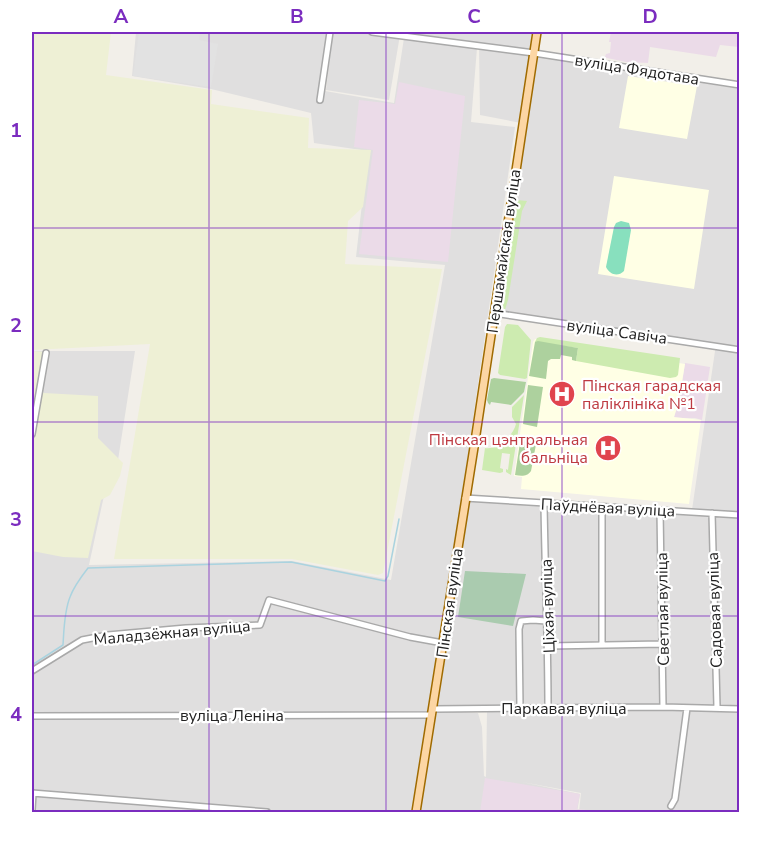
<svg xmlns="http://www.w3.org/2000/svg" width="771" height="844" font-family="'Nunito Sans',sans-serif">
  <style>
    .residential { fill: #e0dfdf }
    .industrial { fill: #ebdbe8 }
    .education { fill: #ffffe5 }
    .farmland { fill: #eef0d5 }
    .grass { fill: #cdebb0 }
    .forest { fill: #add19e }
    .cemetery { fill: #aacbaf }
    .pitch { fill: #88e0be }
    .parking { fill: #e2e2e2 }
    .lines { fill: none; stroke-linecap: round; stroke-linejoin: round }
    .stream { stroke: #aad3df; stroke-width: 1.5 }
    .minor-casing { stroke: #a9a9a9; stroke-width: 8 }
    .major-casing { stroke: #a06b00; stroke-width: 10 }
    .minor { stroke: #fff; stroke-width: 5 }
    .major { stroke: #fcd6a4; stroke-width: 7 }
    .grid { fill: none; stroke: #7b2cbf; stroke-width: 1.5; stroke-opacity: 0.55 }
    .labels { text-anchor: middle; stroke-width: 4.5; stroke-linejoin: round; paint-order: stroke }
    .street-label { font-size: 16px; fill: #222; stroke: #fff }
    .health-label { font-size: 16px; fill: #be3a42; stroke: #fff; text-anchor: start }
    .neatline { fill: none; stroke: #7b2cbf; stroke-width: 2 }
    .grid-label { font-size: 20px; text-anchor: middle; font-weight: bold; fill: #7b2cbf }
  </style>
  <rect width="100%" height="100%" fill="#f2efe9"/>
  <path class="residential" d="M136,32H332L325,91L394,103L404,38L477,48L471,122L515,127L454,551L429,710L478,713L482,727L484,776L486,777L487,711L437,710L470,498L739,515V812H579L581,793L522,782L580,794L577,812H32V351H135L118,460L105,491L89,565L292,561L391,580L445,265L356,257L368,151L314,143L311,113L211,89L132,76Z
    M333,32H532L521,123L480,115L479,46L400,35L389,100L326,90Z
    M535,54L739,89V513L692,510L716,344L497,311Z"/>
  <path class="industrial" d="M611,32H739V47L720,45L716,57L650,47L648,63L626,62L607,58L605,57L606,54L610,53L611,42H609Z
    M399,82L465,96L448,262L359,254L373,150L354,147L359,100L395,104Z
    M685,363L710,367L702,420L695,418H674L676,407L679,405Z
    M485,778L580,794L577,809L608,812H480Z"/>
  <path class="education" d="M628,76L697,86L687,139L619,128Z
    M614,176L709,190L694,289L598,274Z
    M535,339L685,364L678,405L674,417L701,420L689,504L521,489L522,477L514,476L533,342Z"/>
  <path class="farmland" d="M32,32H111L106,75L212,90L211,104L309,118L308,148L371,150L363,207L348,221L345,264L442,269L383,573L378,575L292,559H114L150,344L32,350Z
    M32,351L48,352L42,391L44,393L98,396V438L123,463L120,476L110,495L101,500L88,558L63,557L32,551Z"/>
  <path class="grass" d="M517,200L527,201L522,211L508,300L505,310L500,306L516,202Z
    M507,324L518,325L531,340L527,378L525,379L500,375L498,373L505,327Z
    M540,337L680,358L678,375L676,377L670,378L576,361L578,348L535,342L537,338Z
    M524,395L511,475L506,472V469L508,470L510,454L502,453L500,468L503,469V472L500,473L482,470L485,448C498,450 513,436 516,424L512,417V407Z"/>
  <path class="forest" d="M538,341L578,348L576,361L572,360V357L561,355L560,359H551L548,361L546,379L529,376L535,342Z
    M494,378L526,382L524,392L511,405L491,402L490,405L488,403L487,400L491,379Z
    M528,385L543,387L537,427L523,424Z
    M521,436L529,439H537L531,471C527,477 521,476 515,475Z"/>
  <path class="cemetery" d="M465,571L526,574L513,626L458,617Z"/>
  <path class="pitch" d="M621,221L629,223L631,230L624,271C618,277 610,275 606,267L614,227L616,223Z"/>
  <path class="parking" d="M139,32H200L199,40L218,44L211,87L133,76Z"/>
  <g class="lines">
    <path class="stream" d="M32,665L63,645C64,630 64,612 70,597C74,586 81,577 88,568L291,562L385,581L388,576L399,519"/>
    <defs>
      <path id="minor" d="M372,32L534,53L740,85
        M320,100L330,32
        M494,313L740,350
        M32,434L46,353
        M465,498L740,515
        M544,503C545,572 548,640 548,708
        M660,510L663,707
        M712,513L717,707
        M602,645V507
        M548,646L663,644
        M32,671L82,640L108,635L186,628L260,625L269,600L410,637L443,643
        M520,708L519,629L521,621L533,620L546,621
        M433,709L663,707L740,709
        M32,716L432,715
        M32,793L267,812
        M671,806L675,799L687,708
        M32,810L33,793"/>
      <path id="major" d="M416,812L475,441L537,32"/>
    </defs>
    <use href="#minor" class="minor-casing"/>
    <use href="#major" class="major-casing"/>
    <use href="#minor" class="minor"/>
    <use href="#major" class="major"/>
  </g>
  <path class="grid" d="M209,32V812M386,32V812M562,32V812M32,228H740M32,422H740M32,616H740"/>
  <defs>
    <symbol id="hospital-disc" viewBox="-11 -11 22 22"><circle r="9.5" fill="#e0444e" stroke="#fff"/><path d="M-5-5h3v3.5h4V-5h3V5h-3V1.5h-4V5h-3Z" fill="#fff"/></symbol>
  </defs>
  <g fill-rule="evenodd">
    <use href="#hospital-disc" x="547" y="379" width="30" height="30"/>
    <use href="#hospital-disc" x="593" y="433" width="30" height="30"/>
  </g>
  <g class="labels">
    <g class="street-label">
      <text transform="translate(637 69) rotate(9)" y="6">вуліца Фядотава</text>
      <text transform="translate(503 251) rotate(-82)" y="6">Першамайская вуліца</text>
      <text transform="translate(617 331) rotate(8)" y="6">вуліца Савіча</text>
      <text transform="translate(608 507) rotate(3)" y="6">Паўднёвая вуліца</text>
      <text transform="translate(449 603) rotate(-82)" y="6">Пінская вуліца</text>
      <text transform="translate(547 606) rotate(-92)" y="6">Ціхая вуліца</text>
      <text transform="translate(662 609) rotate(-91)" y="6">Светлая вуліца</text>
      <text transform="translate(714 610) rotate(-92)" y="6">Садовая вуліца</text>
      <text transform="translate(172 632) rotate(-5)" y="6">Маладзёжная вуліца</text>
      <text x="564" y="714">Паркавая вуліца</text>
      <text x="232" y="721">вуліца Леніна</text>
    </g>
    <g class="health-label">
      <text x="582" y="391">Пінская гарадская<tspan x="582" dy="18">паліклініка №1</tspan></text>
      <text x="588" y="445" text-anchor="end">Пінская цэнтральная<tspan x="588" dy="18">бальніца</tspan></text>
    </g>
  </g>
  <rect width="771" height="844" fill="none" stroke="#ffffff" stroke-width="66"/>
  <rect x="33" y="33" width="705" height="778" class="neatline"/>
  <g class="grid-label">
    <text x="121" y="23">A</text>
    <text x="297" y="23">B</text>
    <text x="474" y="23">C</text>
    <text x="650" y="23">D</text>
    <text x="16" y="137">1</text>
    <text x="16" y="332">2</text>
    <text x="16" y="526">3</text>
    <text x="16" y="721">4</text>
  </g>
</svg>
